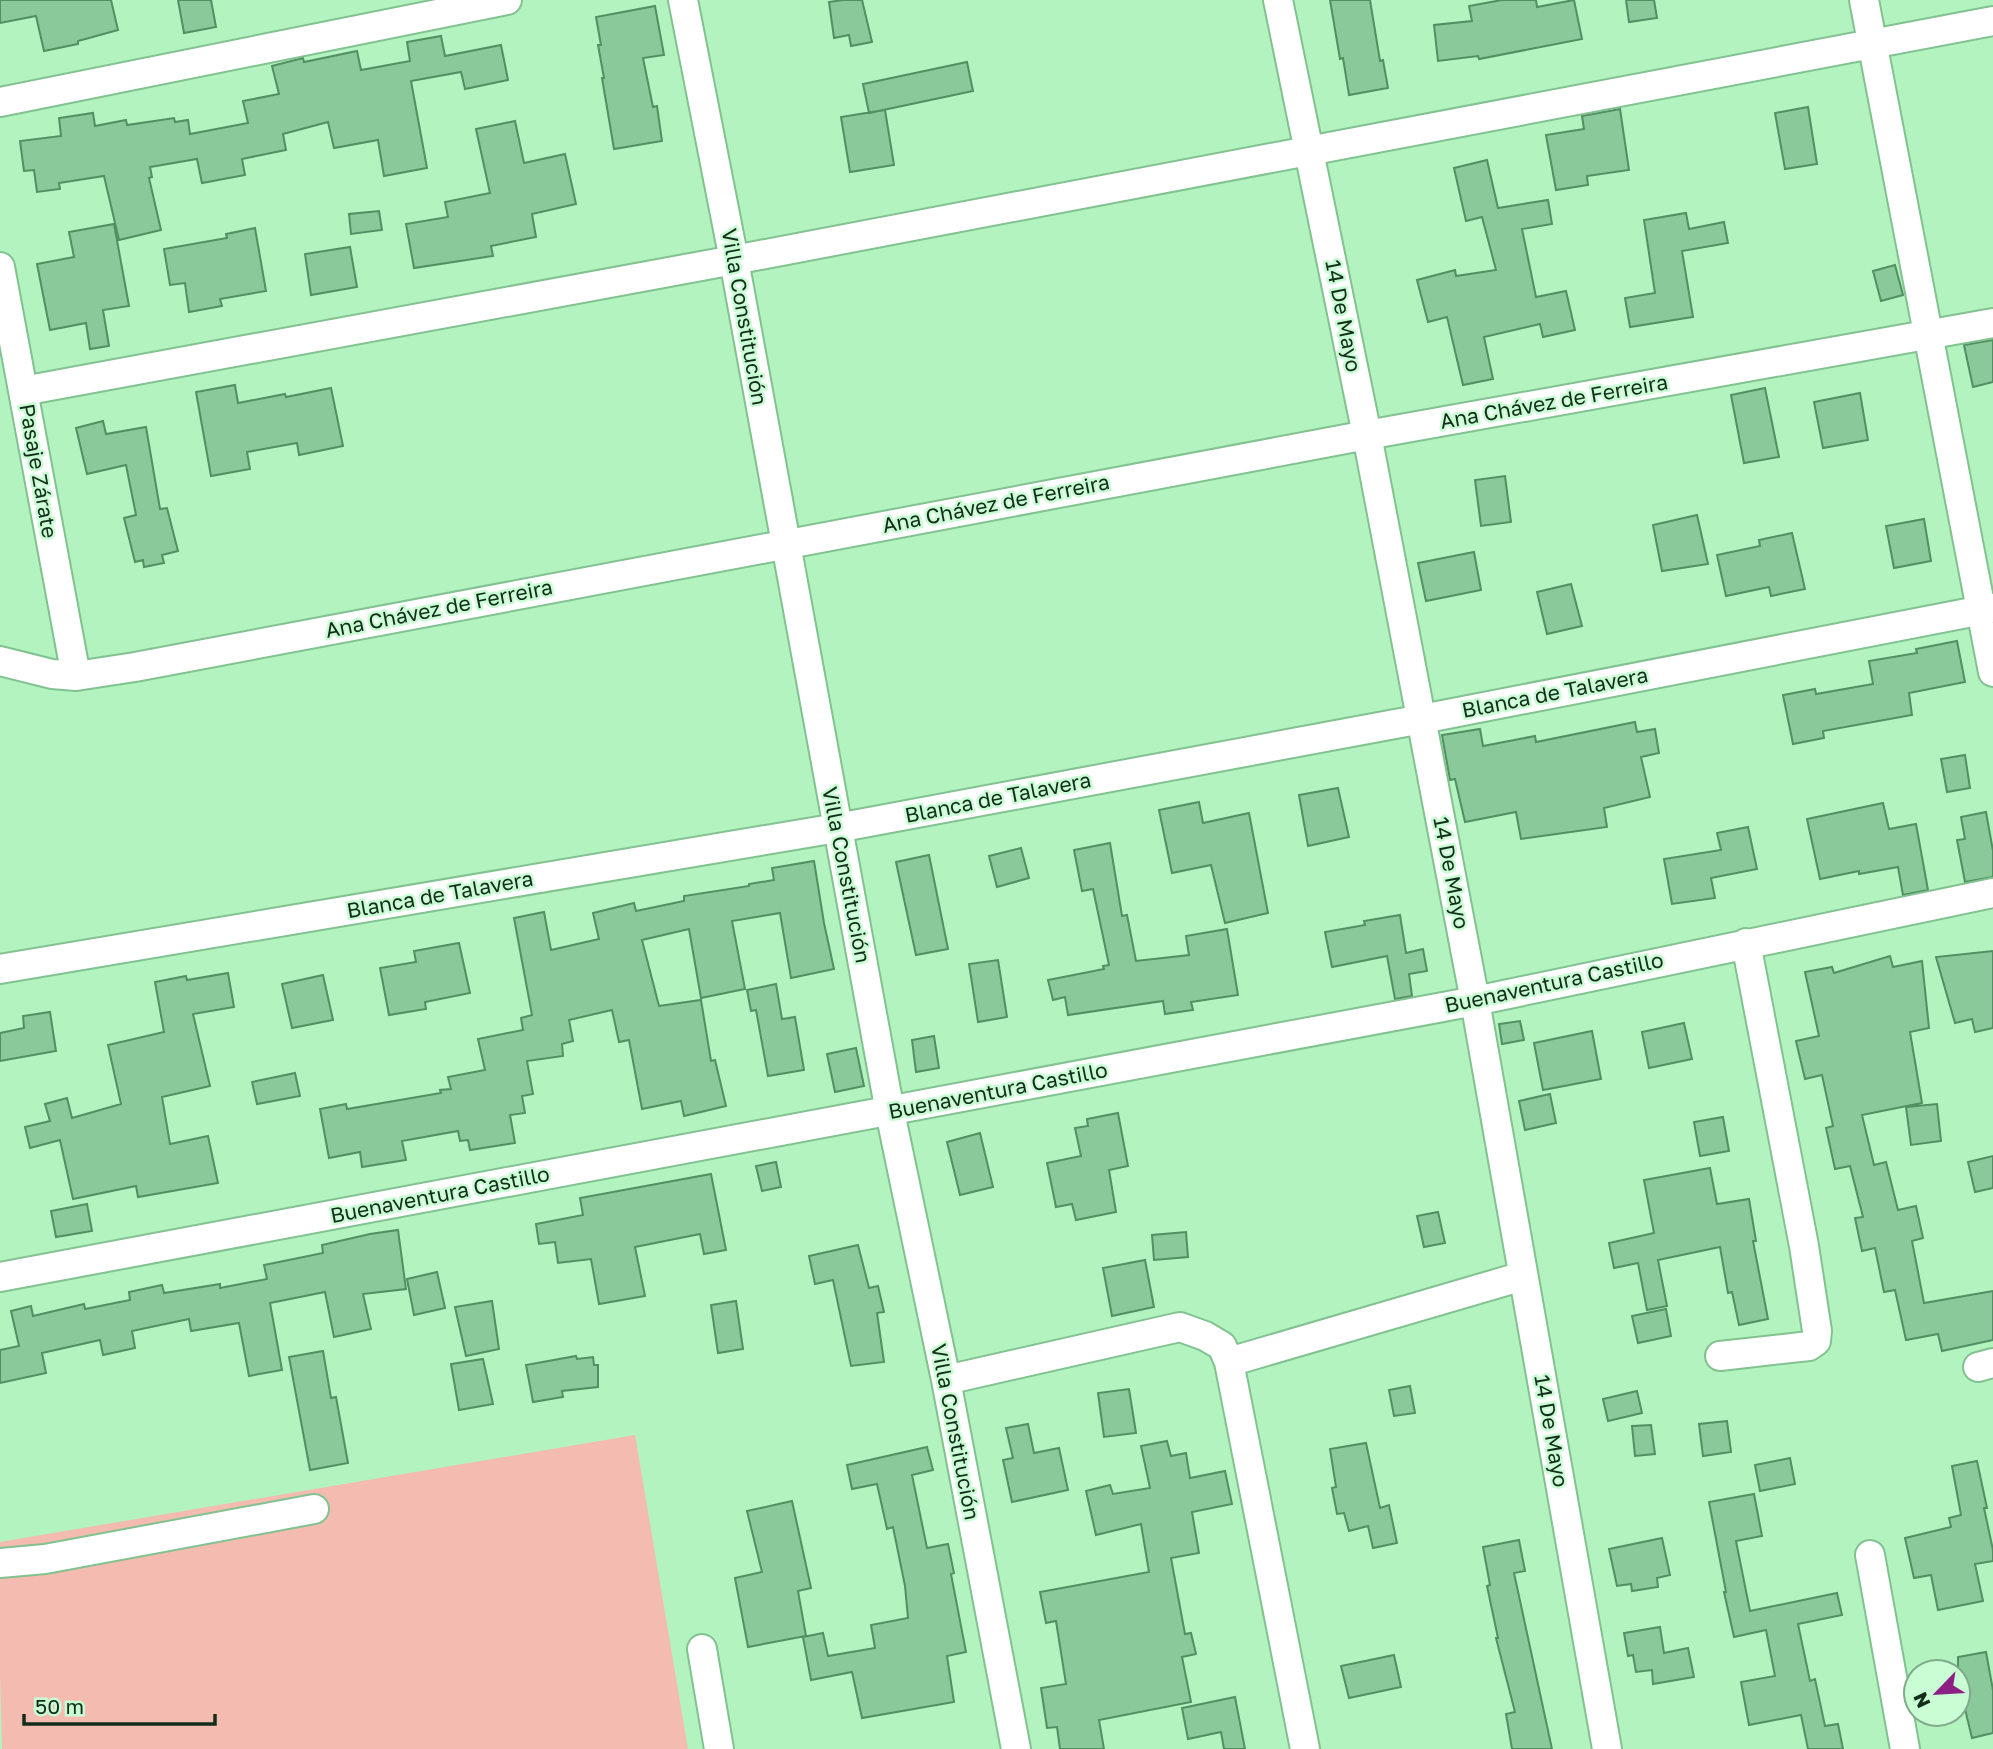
<svg xmlns="http://www.w3.org/2000/svg" width="1993" height="1749" font-family="'Golos Text',sans-serif">
  <style>
    .green { fill: #f4bbb0 }
    .building { fill: #8ac999; stroke: #528f62; stroke-width: 2 }
    .lines { fill: none; stroke-linecap: round; stroke-linejoin: round }
    .minor-casing { stroke: #82c291; stroke-width: 32 }
    .minor { stroke: #fff; stroke-width: 28 }
    .labels { text-anchor: middle; stroke-width: 5; stroke-linejoin: round; paint-order: stroke }
    .street-label { font-size: 21px; fill: #132d1a; stroke: #c9fdd4 }
  </style>
  <rect width="100%" height="100%" fill="#b2f3c0"/>
  <path class="green" d="M635,1435L688,1749H2L0,1672V1542Z"/>
  <path class="building" d="M0,0H111L118,30L78,41V44L44,51L36,16L0,23Z
    M178,0H211L216,27L184,33Z
    M843,0H862L872,42L851,46L849,35L834,38L829,2Z
    M1330,0H1370L1380,61L1383,60L1388,88L1349,95L1343,58L1340,59Z
    M1502,0H1536L1537,7L1574,0L1582,39L1479,59L1478,56L1438,61L1434,25L1472,21L1469,6Z
    M1626,0H1654L1657,18L1629,22Z
    M655,6L664,55L643,58L653,107L657,106L662,141L614,149L602,78H604L598,45H601L596,17Z
    M441,36L445,56L501,45L508,80L465,89L461,72L411,81L427,168L384,176L378,140L334,148L328,122L283,134L286,150L242,159L245,175L202,183L197,159L150,167L152,177L149,178L161,230L119,240L104,176L59,183L60,189L37,192L34,170L24,171L20,141L61,136L59,118L93,113L95,126L126,120L127,125L174,118L175,122L188,120L190,134L248,123L243,101L279,94L272,66L303,58L304,62L357,51L361,70L410,61L407,42Z
    M967,62L973,91L869,113L863,84Z
    M1808,107L1817,164L1785,169L1775,113Z
    M1620,109L1629,170L1587,176L1588,185L1556,190L1546,135L1584,129L1582,116Z
    M885,110L894,165L850,172L841,117Z
    M515,121L524,163L565,154L576,204L532,214L536,237L491,246L493,256L414,268L406,224L448,217L445,202L490,193L476,129Z
    M1487,160L1498,208L1548,200L1552,224L1522,229L1536,297L1566,291L1575,330L1543,337L1540,324L1484,337L1493,379L1463,385L1447,317L1428,322L1417,280L1455,270L1456,276L1496,270L1482,217L1466,221L1454,168Z
    M379,211L382,230L351,234L349,214Z
    M1686,213L1689,229L1724,222L1728,243L1682,251L1693,317L1630,327L1625,298L1655,293L1644,220Z
    M114,224L129,306L103,310L109,346L90,349L86,323L50,330L37,264L74,257L69,232Z
    M255,228L266,291L220,299L222,306L189,312L185,283L170,285L164,249L227,238L226,234Z
    M350,247L357,287L311,295L305,254Z
    M1895,265L1903,295L1881,301L1873,271Z
    M1993,340V382L1973,387L1964,345Z
    M235,385L238,403L285,394L286,397L331,388L343,446L299,455L297,443L247,452L250,469L211,476L196,392Z
    M1765,388L1779,457L1744,463L1731,395Z
    M1860,393L1868,440L1823,448L1814,402Z
    M103,421L106,434L146,427L160,509L167,508L178,551L162,555L164,563L144,567L143,560L135,562L124,518L136,515L126,465L87,474L76,428Z
    M1505,476L1511,522L1481,526L1475,480Z
    M1697,515L1708,564L1662,571L1653,525Z
    M1924,519L1931,561L1894,568L1886,526Z
    M1792,533L1805,589L1771,596L1769,587L1726,596L1717,555L1760,546L1759,540Z
    M1474,552L1481,590L1426,601L1418,563Z
    M1571,584L1582,626L1547,634L1537,592Z
    M1957,641L1965,682L1909,693L1912,715L1823,731L1824,738L1793,744L1783,695L1815,689L1816,694L1873,684L1869,661L1917,653L1916,649Z
    M1635,722L1637,732L1655,729L1659,753L1641,757L1650,797L1604,808L1607,827L1521,839L1516,812L1465,822L1455,779L1450,780L1442,735L1480,729L1483,746L1535,736L1536,742Z
    M1965,755L1970,788L1947,792L1941,759Z
    M1338,788L1349,837L1308,846L1299,795Z
    M1199,802L1203,823L1249,813L1268,913L1225,923L1211,865L1172,873L1159,810Z
    M1883,803L1889,829L1916,824L1928,890L1903,895L1898,867L1859,874V871L1820,879L1807,819Z
    M1986,812L1993,851V877L1965,882L1957,840L1965,839L1961,817Z
    M1748,827L1757,869L1711,878L1715,898L1672,904L1664,859L1721,850L1717,833Z
    M1110,843L1122,916L1127,915L1136,961L1189,955L1186,936L1227,929L1238,995L1191,1002L1193,1010L1165,1014L1163,1001L1068,1015L1065,997L1053,1000L1048,980L1104,969L1103,966L1109,965L1093,889L1082,891L1074,850Z
    M1021,848L1029,878L997,887L989,856Z
    M929,855L948,949L916,955L896,862Z
    M814,861L824,923L834,969L791,978L780,913L732,921L745,989L701,998L689,929L642,940L659,1006L701,1000L711,1061L715,1060L726,1106L684,1116L681,1101L642,1109L629,1040L619,1042L612,1010L569,1020L573,1041L562,1044L563,1056L527,1061L533,1094L522,1096L525,1113L510,1115L515,1143L470,1150L468,1140L460,1141L458,1131L402,1141L406,1160L362,1167L360,1152L329,1158L320,1109L346,1104L347,1109L441,1093L440,1090L451,1089L448,1077L485,1070L478,1039L523,1030L521,1018L532,1015L514,918L544,912L551,950L599,939L593,913L634,903L636,911L684,901V896L749,886V884L774,880L772,868Z
    M1400,915L1406,953L1423,949L1427,971L1409,974L1412,996L1395,999L1387,956L1332,967L1325,932L1365,925L1364,921Z
    M459,943L470,993L425,1002L426,1009L389,1015L380,968L416,962L414,951Z
    M1993,951V1028L1975,1032L1972,1019L1955,1023L1936,957Z
    M1890,956L1893,967L1922,961L1929,1028L1910,1032L1922,1103L1862,1115L1874,1165L1886,1162L1898,1210L1916,1206L1923,1238L1912,1241L1924,1303L1993,1291V1340L1942,1351L1938,1334L1906,1340L1895,1290L1884,1292L1875,1248L1862,1251L1855,1218L1863,1217L1850,1166L1835,1169L1826,1128L1833,1126L1822,1075L1805,1079L1796,1041L1819,1036L1805,972L1832,967L1834,973Z
    M998,960L1007,1017L978,1022L969,964Z
    M228,973L234,1007L193,1014L210,1086L162,1097L170,1144L208,1136L218,1183L138,1197L136,1186L73,1199L60,1140L30,1148L25,1127L50,1121L45,1104L67,1098L72,1118L121,1104L108,1045L164,1032L155,982L186,976L187,980Z
    M323,975L333,1020L292,1028L282,984Z
    M776,984L782,1019L795,1017L804,1070L768,1076L756,1010L751,1011L747,990Z
    M50,1012L56,1051L0,1061V1033L24,1028L23,1016Z
    M1520,1021L1524,1040L1502,1044L1499,1024Z
    M1684,1023L1692,1059L1649,1068L1642,1032Z
    M1592,1031L1601,1079L1543,1090L1534,1043Z
    M934,1036L939,1068L916,1072L912,1040Z
    M856,1048L864,1086L835,1092L827,1054Z
    M295,1073L300,1096L257,1104L252,1082Z
    M1550,1094L1556,1123L1525,1130L1519,1101Z
    M1937,1104L1941,1141L1911,1145L1906,1107Z
    M1118,1113L1128,1166L1109,1170L1116,1212L1076,1220L1072,1204L1056,1207L1047,1163L1081,1156L1075,1128L1088,1126L1087,1119Z
    M1723,1117L1729,1151L1700,1156L1694,1122Z
    M980,1133L993,1187L960,1195L947,1142Z
    M1993,1156V1188L1975,1192L1968,1162Z
    M776,1162L781,1187L762,1191L756,1166Z
    M1710,1168L1717,1204L1749,1199L1756,1241H1753L1768,1319L1739,1325L1732,1292L1728,1293L1720,1247L1658,1260L1667,1306L1647,1310L1638,1263L1614,1268L1609,1243L1654,1233L1644,1180Z
    M711,1174L726,1250L704,1254L700,1234L635,1247L645,1296L599,1304L591,1259L558,1263L555,1242L539,1244L536,1224L583,1215L580,1198Z
    M87,1204L92,1231L56,1237L51,1211Z
    M1438,1212L1445,1243L1424,1247L1417,1216Z
    M398,1230L406,1289L363,1294L371,1329L334,1337L325,1292L270,1303L282,1370L249,1376L239,1323L191,1331L189,1319L132,1331L135,1348L103,1355L100,1340L42,1353L46,1373L0,1383V1350L19,1346L11,1311L31,1306L33,1316L84,1304L85,1309L130,1300L129,1292L162,1285L164,1293L220,1284V1288L267,1279L264,1265L323,1253L322,1245L370,1234Z
    M1186,1232L1188,1257L1154,1260L1152,1235Z
    M858,1245L869,1288L878,1286L884,1312L877,1313L884,1362L851,1366L833,1280L815,1284L809,1256Z
    M1145,1260L1154,1307L1112,1316L1103,1268Z
    M437,1272L445,1308L414,1315L407,1279Z
    M492,1301L499,1349L466,1356L455,1307Z
    M736,1301L743,1349L718,1353L711,1305Z
    M1666,1309L1671,1336L1638,1343L1632,1316Z
    M323,1351L331,1398L336,1397L348,1463L310,1470L289,1357Z
    M576,1356L577,1359L593,1357L594,1365H598V1387L562,1391L563,1397L533,1402L526,1365Z
    M483,1359L493,1404L459,1410L451,1364Z
    M1410,1386L1415,1413L1394,1416L1389,1390Z
    M1129,1389L1136,1433L1104,1437L1098,1393Z
    M1637,1391L1642,1413L1608,1421L1603,1399Z
    M1727,1421L1731,1452L1703,1456L1699,1424Z
    M1028,1424L1034,1453L1059,1448L1068,1490L1012,1502L1003,1460L1013,1458L1006,1428Z
    M1651,1425L1655,1454L1635,1456L1632,1426Z
    M1167,1441L1171,1456L1186,1453L1190,1478L1225,1471L1232,1504L1192,1512L1199,1553L1171,1558L1185,1634L1191,1633L1196,1654L1182,1657L1191,1702L1099,1720L1104,1749H1060L1057,1727L1047,1728L1041,1688L1066,1684L1056,1621L1046,1623L1040,1592L1149,1572L1141,1524L1096,1535L1086,1491L1110,1485L1113,1494L1150,1488L1141,1446Z
    M1366,1443L1380,1508L1389,1505L1397,1543L1373,1548L1368,1526L1349,1531L1344,1513L1337,1514L1332,1488L1336,1487L1330,1449Z
    M927,1447L933,1470L912,1475L927,1548L948,1544L954,1573L951,1574L966,1652L947,1656L954,1702L862,1718L852,1672L811,1680L803,1637L823,1633L828,1656L875,1648L871,1625L908,1618L905,1586L893,1527L887,1529L877,1484L852,1489L847,1465Z
    M1790,1458L1795,1484L1760,1491L1755,1465Z
    M1977,1461L1987,1508H1984L1993,1550V1561L1975,1564L1983,1601L1938,1610L1931,1575L1914,1578L1905,1538L1951,1527L1949,1518L1961,1515L1952,1466Z
    M1754,1494L1762,1536L1736,1541L1750,1611L1837,1593L1842,1615L1798,1624L1810,1681L1815,1679L1825,1726L1838,1724L1843,1749H1808L1801,1715L1749,1725L1741,1682L1775,1676L1766,1630L1734,1637L1724,1592H1726L1709,1502Z
    M792,1501L811,1588L798,1591L806,1636L748,1647L735,1578L762,1572L747,1511Z
    M1662,1538L1670,1575L1657,1578L1658,1587L1632,1591L1631,1584L1617,1586L1609,1549Z
    M1519,1540L1525,1571L1514,1573L1552,1749H1512L1506,1714L1515,1712L1496,1638H1498L1487,1586L1490,1585L1483,1547Z
    M1660,1627L1664,1653L1688,1648L1694,1677L1653,1684L1652,1670L1636,1672L1633,1655L1628,1656L1624,1633Z
    M1986,1652L1993,1690V1733L1972,1738L1958,1680V1657Z
    M1394,1655L1401,1687L1349,1698L1341,1666Z
    M1235,1697L1245,1749H1224L1221,1732L1188,1739L1182,1708Z"/>
  <g class="lines">
    <defs>
      <path id="minor" d="M683,0L734,260L890,1112L946,1380L1016,1749
        M1278,0L1367,435L1475,1001L1607,1749
        M1864,0L1993,672
        M0,102L507,0
        M0,267L76,676
        M23,391L734,260L1993,21
        M0,661L52,674L76,676L135,667L1367,435L1993,323
        M0,969L837,828L1422,719L1993,608
        M0,1277L1475,1001L1993,893
        M1720,1356L1809,1346L1816,1341L1817,1331L1804,1246L1746,943
        M1229,1362L1305,1749
        M1978,1367L1993,1363
        M946,1380L1180,1327L1205,1336L1222,1346L1229,1362L1523,1276
        M1870,1555L1905,1749
        M0,1563L45,1559L314,1509
        M702,1649L719,1749"/>
    </defs>
    <use href="#minor" class="minor-casing"/>
    <use href="#minor" class="minor"/>
  </g>
  <g class="labels">
    <g class="street-label">
      <text transform="translate(1343 316) rotate(79)" y="7">14 De Mayo</text>
      <text transform="translate(744 317) rotate(80)" y="7">Villa Constitución</text>
      <text transform="translate(1554 402) rotate(-10)" y="7">Ana Chávez de Ferreira</text>
      <text transform="translate(38 471) rotate(80)" y="7">Pasaje Zárate</text>
      <text transform="translate(996 504) rotate(-11)" y="7">Ana Chávez de Ferreira</text>
      <text transform="translate(439 609) rotate(-11)" y="7">Ana Chávez de Ferreira</text>
      <text transform="translate(1555 693) rotate(-11)" y="7">Blanca de Talavera</text>
      <text transform="translate(998 798) rotate(-11)" y="7">Blanca de Talavera</text>
      <text transform="translate(1451 873) rotate(79)" y="7">14 De Mayo</text>
      <text transform="translate(846 875) rotate(79)" y="7">Villa Constitución</text>
      <text transform="translate(440 895) rotate(-10)" y="7">Blanca de Talavera</text>
      <text transform="translate(1554 983) rotate(-12)" y="7">Buenaventura Castillo</text>
      <text transform="translate(998 1091) rotate(-11)" y="7">Buenaventura Castillo</text>
      <text transform="translate(440 1195) rotate(-11)" y="7">Buenaventura Castillo</text>
      <text transform="translate(1551 1431) rotate(80)" y="7">14 De Mayo</text>
      <text transform="translate(955 1432) rotate(79)" y="7">Villa Constitución</text>
    </g>
  </g>
  <g transform="translate(1937 1693) rotate(245)"><circle r="33" fill="#c9fdd4" stroke="#80aa8a" stroke-width="2"/>
  <path d="M0-5L12 26L0 18L-12 26Z" fill="#8c2085"/>
  <text y="-10" font-size="19" font-weight="bold" text-anchor="middle" fill="#132d1a">N</text>
  </g>
  <path d="M24 1714v10h191v-10" fill="none" stroke="#132d1a" stroke-width="3.5"/>
  <text x="35" y="1714" font-size="21" fill="#132d1a" stroke="#c9fdd4" stroke-width="5" paint-order="stroke">50 m</text>
</svg>
